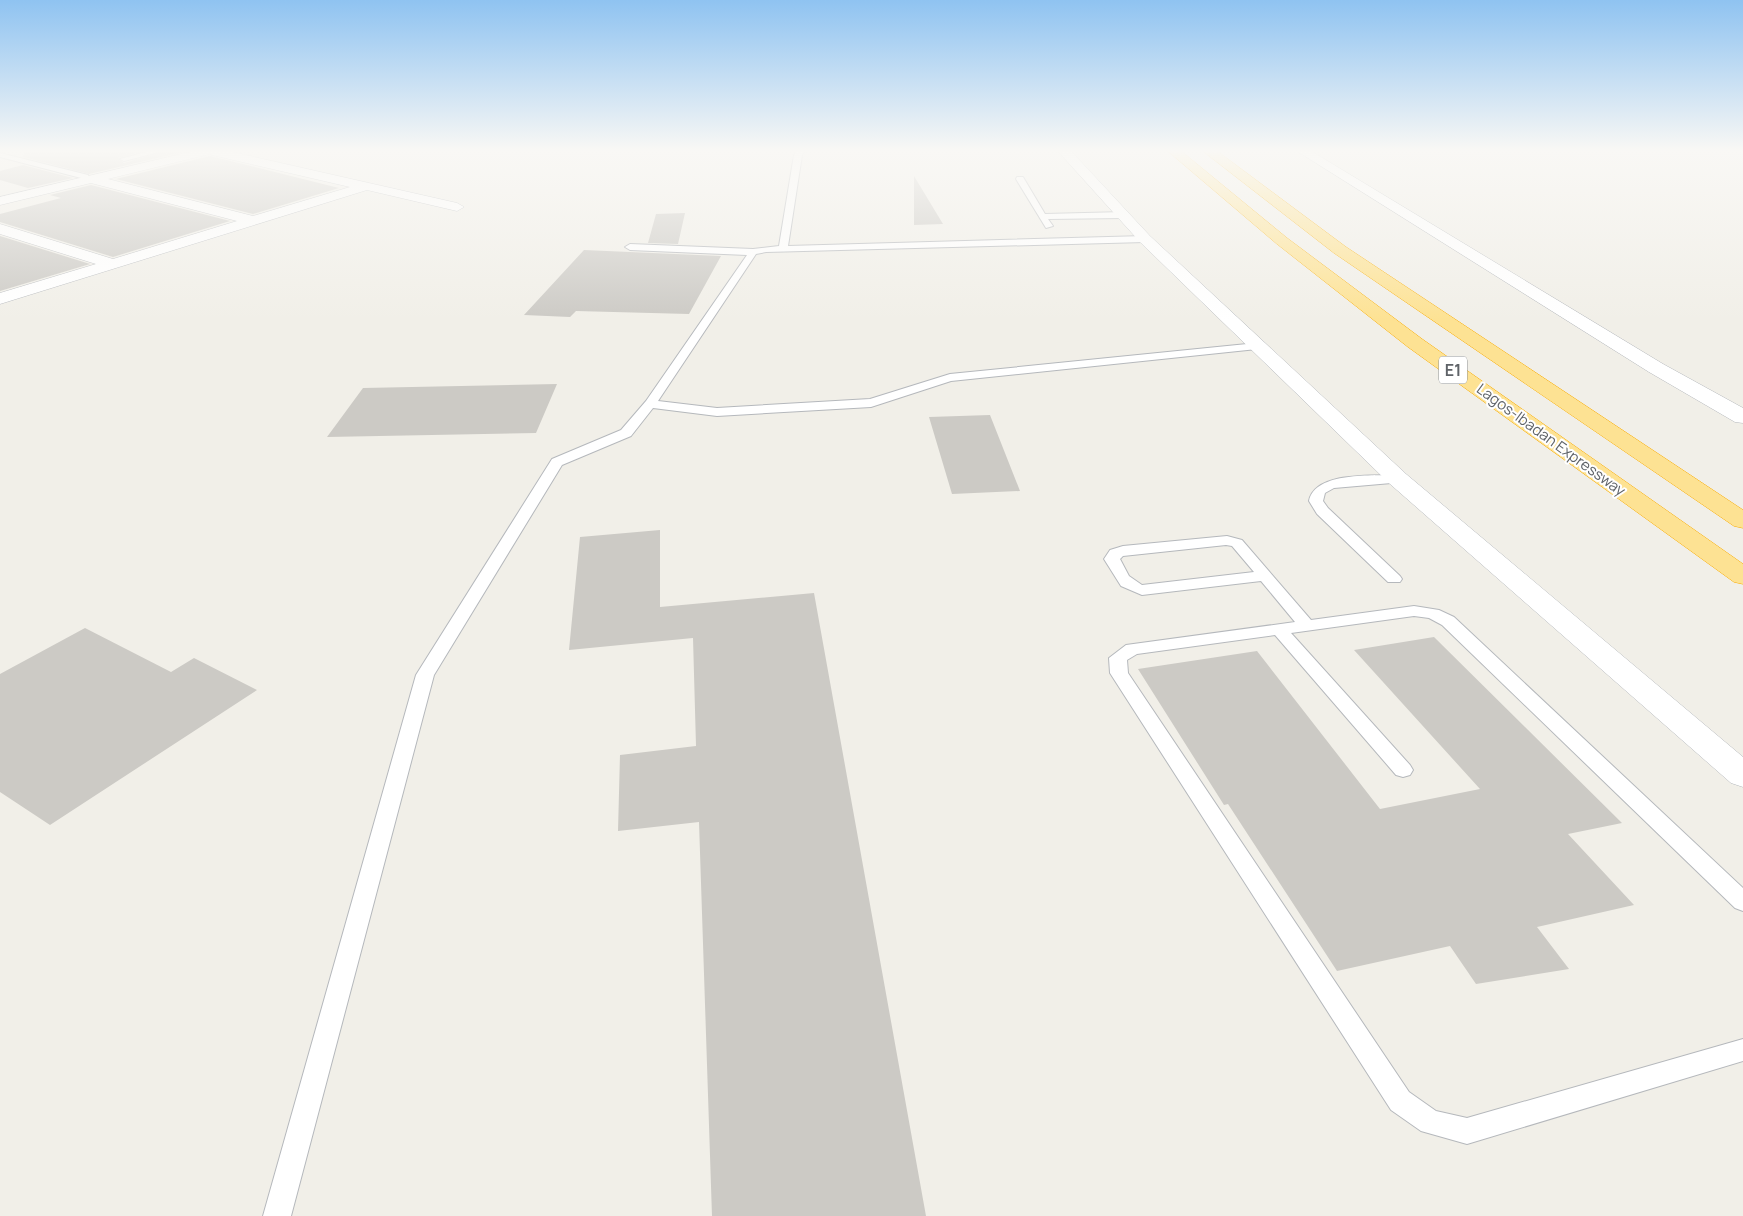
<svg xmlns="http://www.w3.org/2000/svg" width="1743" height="1216" font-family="Manrope,sans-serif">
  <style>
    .building { fill: #cccac5 }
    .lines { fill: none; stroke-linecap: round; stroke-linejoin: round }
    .service-casing { stroke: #b5b8bc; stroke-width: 2 }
    .minor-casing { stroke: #b5b8bc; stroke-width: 1 }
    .motorway-casing { stroke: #f9ab00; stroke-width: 1 }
    .service { fill: #fff; fill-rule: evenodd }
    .minor { fill: #fff; fill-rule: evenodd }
    .motorway { fill: #fde293; fill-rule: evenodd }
    .labels { text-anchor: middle; stroke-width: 4; stroke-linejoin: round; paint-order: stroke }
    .far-street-label { font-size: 15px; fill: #5f6368; stroke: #fff }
    .shield { fill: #fff; stroke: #8f9295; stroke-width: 1 }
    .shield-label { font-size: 16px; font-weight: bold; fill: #5f6368 }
  </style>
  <rect width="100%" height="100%" fill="#f1efe8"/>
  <path class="building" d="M24,151H144L118,158L124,163L165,151H187L89,174L23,157Z
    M210,156L267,170L339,188L253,214L116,179Z
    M23,165L73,178L28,188L0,180V171Z
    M914,176L943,224L914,225Z
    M91,185L230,221L113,257L0,222V214L61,198L50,195Z
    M685,213L678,244L648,243L656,214Z
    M0,236L90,264L0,291Z
    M584,250L675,254L721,256L689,314L576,311L570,317L524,315Z
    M557,384L536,433L327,437L363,388Z
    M990,415L1020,491L952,494L929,417Z
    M660,530V607L814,593L926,1216H712L699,822L618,831L620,755L696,746L693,638L569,650L580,537Z
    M85,628L171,672L194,658L257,690L50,825L0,792V674Z
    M1434,637L1622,823L1568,834L1634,905L1537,927L1569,969L1476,984L1450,946L1337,971L1228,804L1224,805L1138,669L1257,651L1380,809L1480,789L1354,650Z"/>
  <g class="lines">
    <defs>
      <path id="service" d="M150,151H163L124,161L120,159Z
        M797,151H805L802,155L788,246L1145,236L1150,239L1145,242L766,252L756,254L658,401L717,408L870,399L950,374L1257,343L1263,346L1257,349L951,381L871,407L717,416L653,408L631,436L562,465L434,675L291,1216H263L416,675L552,459L621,430L646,401L747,255L630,250L625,247L630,244L753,249L779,246L794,155Z
        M0,153L88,175L89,177L85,179L0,157Z
        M1017,177H1023L1045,214L1124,212L1128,215L1124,218L1048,219L1053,226L1046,228L1016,179Z
        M1398,475L1403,476L1405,479L1403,482L1334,488L1325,493L1323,501L1328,508L1400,576L1402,579L1400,582H1388L1317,514L1309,501C1315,471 1374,476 1398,475Z
        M1227,536L1242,540L1311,620L1414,606L1439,610L1454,617L1743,888V911L1735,908L1442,625L1429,618L1414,616L1291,633L1410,765L1413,770L1410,775L1403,777L1396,775L1275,635L1137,654L1127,660L1128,673L1409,1092L1436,1111L1467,1118L1743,1039V1061L1467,1144L1421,1131L1391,1110L1110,673L1109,658L1126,645L1295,622L1261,581L1142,595L1121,586L1104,559L1110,550L1123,546ZM1226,545L1232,546L1254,572L1142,585L1129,576L1120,559L1123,556Z"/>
      <path id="minor" d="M194,151H228L457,203L464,207L457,211L367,190L0,304V293L96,264L0,234V224L113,259L237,221L91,183L0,205V197ZM210,154L212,155L350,187L253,216L108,179Z
        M1058,151H1071L1150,236L1406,474L1743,757V787L1731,783L1390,484L1140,242Z
        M1297,151H1311L1663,364L1743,408V423L1735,422L1649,372Z"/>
      <path id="motorway" d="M1168,151H1181L1287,238L1422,339L1743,564V584L1734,582L1408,347L1277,244Z
        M1203,151H1217L1346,247L1743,510V528L1734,526L1334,253Z"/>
    </defs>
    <use href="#service" class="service-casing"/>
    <use href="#minor" class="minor-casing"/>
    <use href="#motorway" class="motorway-casing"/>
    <use href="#service" class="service"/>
    <use href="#minor" class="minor"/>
    <use href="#motorway" class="motorway"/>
  </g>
  <linearGradient id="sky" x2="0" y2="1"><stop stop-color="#8fc3f1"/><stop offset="0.47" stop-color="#f9f8f5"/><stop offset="1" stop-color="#f9f8f5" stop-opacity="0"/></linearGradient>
  <rect width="1743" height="321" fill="url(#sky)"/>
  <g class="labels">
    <g class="far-street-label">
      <text transform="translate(1551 440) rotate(36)" y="5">Lagos-Ibadan Expressway</text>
    </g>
    <rect class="shield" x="1439" y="356.5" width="28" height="27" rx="4"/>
    <g class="shield-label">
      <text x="1453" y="376">E1</text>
    </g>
  </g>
</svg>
